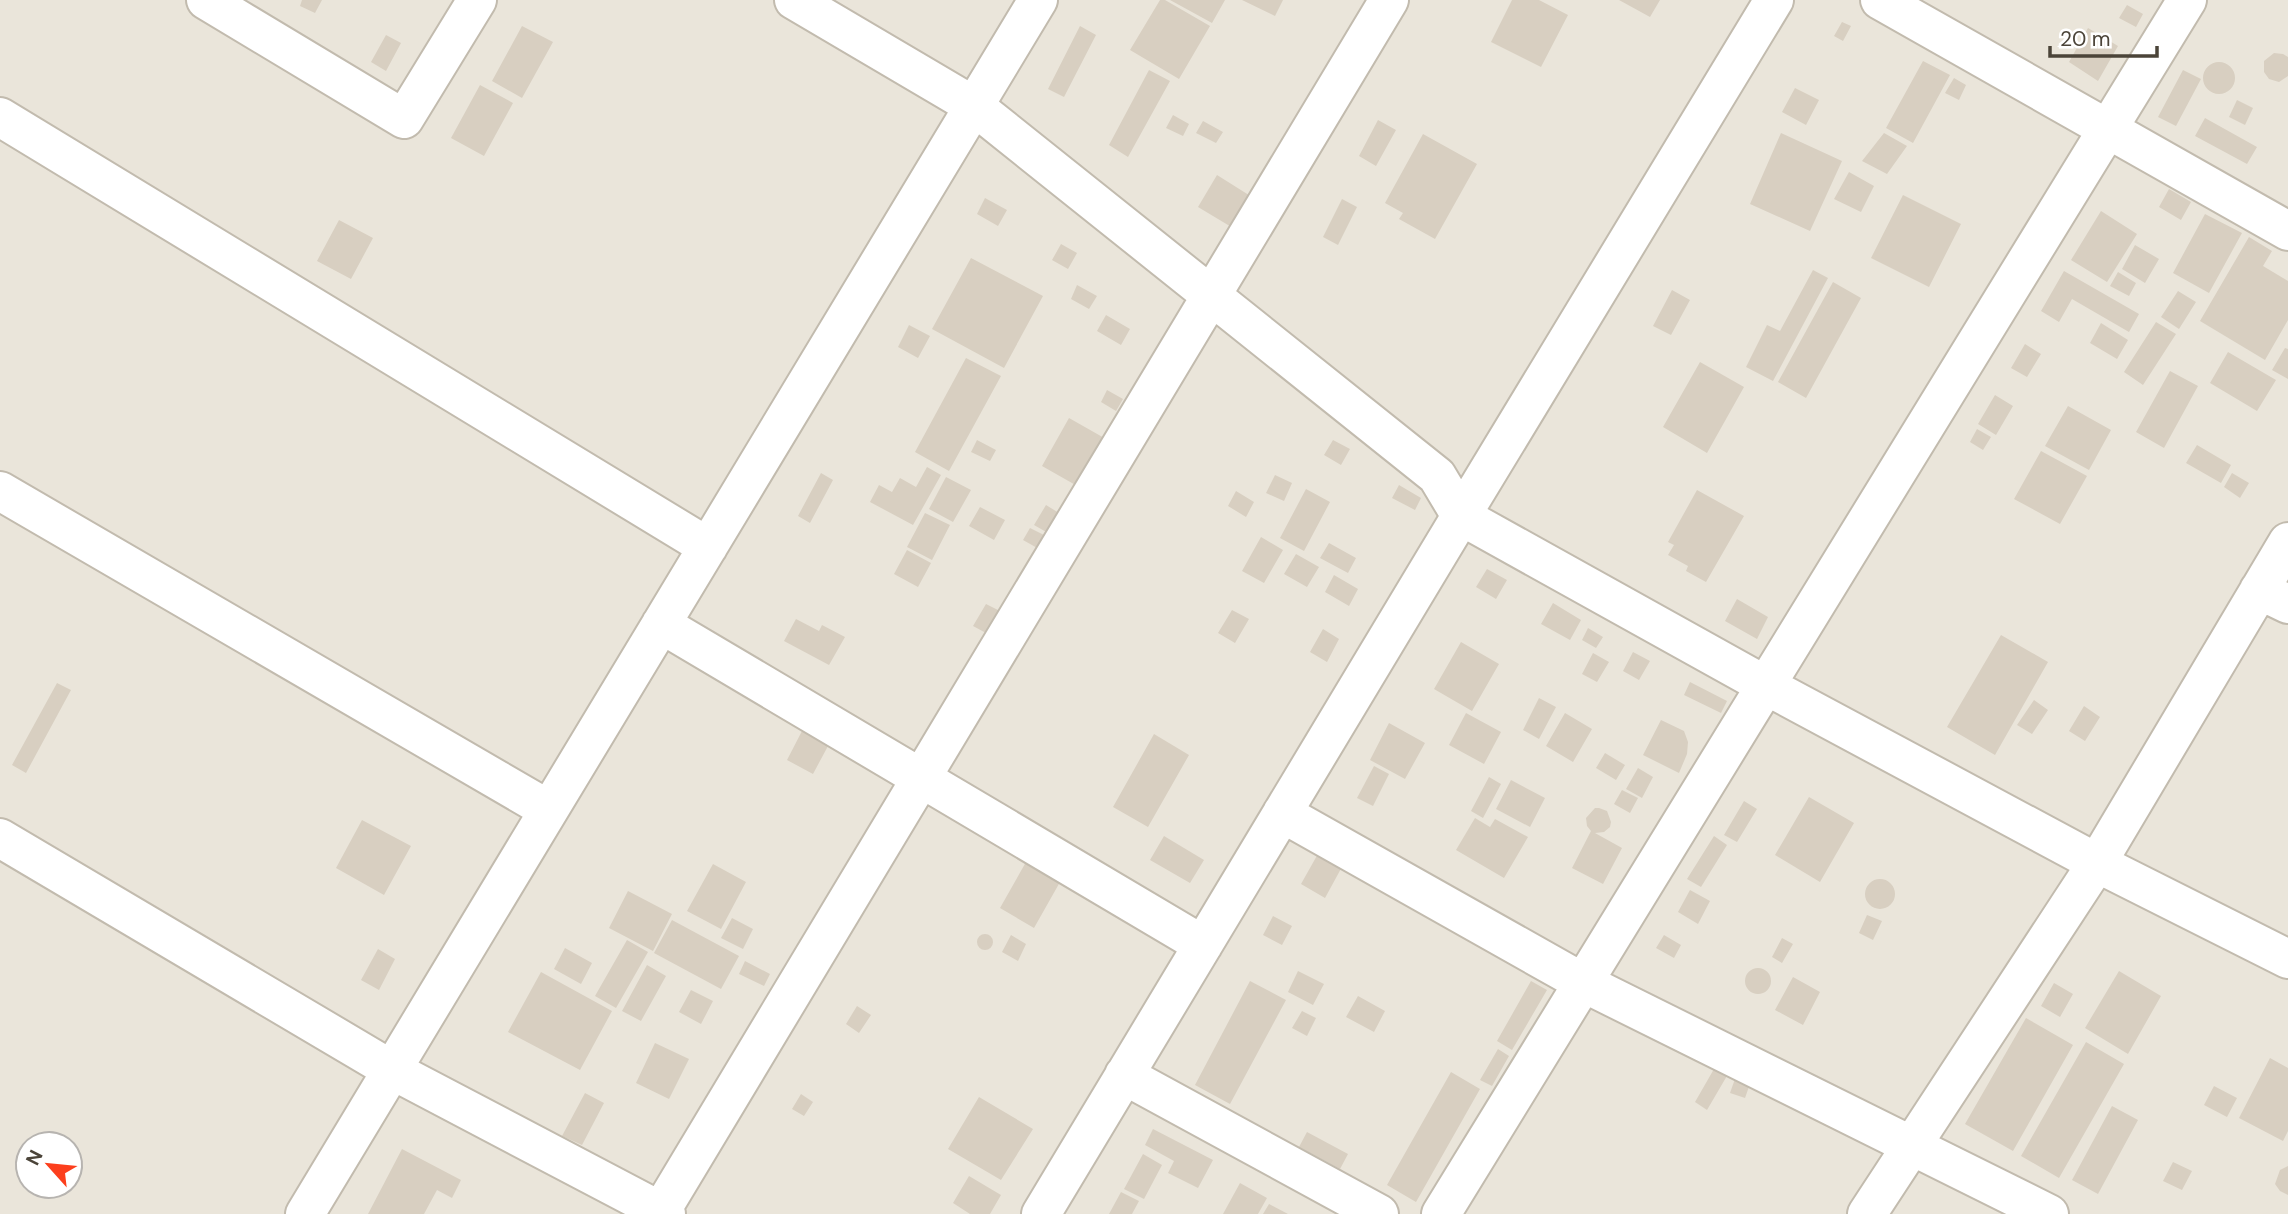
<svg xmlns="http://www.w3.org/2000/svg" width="2288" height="1214" font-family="'DM Sans',sans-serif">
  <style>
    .residential { fill: #eae5da; fill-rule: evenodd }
    .building { fill: #d8cfc1 }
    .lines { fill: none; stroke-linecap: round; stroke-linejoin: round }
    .street-casing { stroke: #c2bbae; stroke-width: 42 }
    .street { stroke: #fff; stroke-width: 38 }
  </style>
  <rect width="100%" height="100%" fill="#f6f3ec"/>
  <path class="residential" d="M0,0H2288V1214H0ZM28,1144H70V1186H28Z"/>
  <path class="building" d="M302,0H322L315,13L300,6Z
    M1160,0H1165L1210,26L1179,79L1130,50Z
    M1170,0H1225L1212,23Z
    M1242,0H1283L1275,16Z
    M1512,0H1539L1568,15L1541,67L1491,42Z
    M1619,0H1660L1650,17Z
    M2127,5L2143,14L2136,27L2119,18Z
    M1842,22L1851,26L1843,41L1834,36Z
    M522,26L553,42L522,98L492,81Z
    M1080,26L1096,35L1064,97L1048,89Z
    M2088,28L2118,46L2098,81L2069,62Z
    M386,35L401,43L386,71L371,62Z
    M2274,53L2283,54L2288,57V76L2279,82L2269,79L2264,72V61Z
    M1923,61L1950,75L1913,143L1886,128Z
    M2203 78a16 16 0 1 1 32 0a16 16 0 1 1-32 0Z
    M1149,70L1170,81L1128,157L1109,145Z
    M2183,70L2201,79L2176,126L2158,117Z
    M1954,78L1966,85L1959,100L1945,93Z
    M480,85L513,103L484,156L451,138Z
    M1795,88L1819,100L1806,125L1782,112Z
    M2237,100L2253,108L2245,125L2229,117Z
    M1173,115L1189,124L1183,136L1166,128Z
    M2205,118L2257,147L2247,164L2195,136Z
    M1378,120L1396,130L1376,166L1359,156Z
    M1203,121L1223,132L1216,143L1196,133Z
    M1781,133L1842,161L1810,231L1750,204Z
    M1884,133L1907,146L1887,174L1862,161Z
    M1423,134L1477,164L1435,239L1399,219L1403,213L1385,203Z
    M1849,172L1874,186L1861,212L1834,199Z
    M1217,175L1252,197L1233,228L1198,207Z
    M2169,189L2191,202L2181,220L2159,207Z
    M1903,195L1961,224L1929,287L1871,258Z
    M985,198L1007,210L998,226L977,214Z
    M1342,199L1357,207L1338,245L1323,237Z
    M2101,211L2137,234L2107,282L2071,260Z
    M2205,214L2242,233L2209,293L2173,273Z
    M339,220L373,238L351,279L317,261Z
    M2249,237L2272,251L2263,266L2288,281V320L2265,360L2200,321Z
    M1061,244L1077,253L1068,269L1052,260Z
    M2135,245L2159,259L2145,283L2122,269Z
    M971,258L1043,296L1004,368L932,329Z
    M1813,270L1828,278L1773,381L1746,367L1767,325L1780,331Z
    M2064,271L2139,314L2129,332L2072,299L2059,322L2041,311Z
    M2118,272L2136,283L2129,296L2110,286Z
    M1833,282L1861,298L1806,398L1778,382Z
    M1077,285L1097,296L1089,309L1071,299Z
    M1672,290L1690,300L1671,335L1653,326Z
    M2178,291L2196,302L2179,329L2161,317Z
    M1106,315L1130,329L1121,345L1097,331Z
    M2156,322L2176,334L2143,385L2124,372Z
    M2101,323L2128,340L2117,359L2090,343Z
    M909,325L930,336L918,358L898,347Z
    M2025,344L2041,354L2027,377L2011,368Z
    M2285,348L2288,349V379L2272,370Z
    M2228,352L2276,380L2257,411L2210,383Z
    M966,358L1001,376L949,471L915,452Z
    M1700,362L1744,387L1707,453L1663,427Z
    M2170,371L2198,386L2164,448L2136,432Z
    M1107,390L1123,399L1116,411L1101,402Z
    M1995,395L2013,406L1996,435L1978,424Z
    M2068,406L2111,430L2089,470L2045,446Z
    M1069,418L1106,439L1079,487L1042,466Z
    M1977,429L1991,437L1983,450L1970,442Z
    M977,440L996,450L990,461L971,452Z
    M1333,440L1350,449L1341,465L1324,455Z
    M2197,445L2231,465L2221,483L2186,463Z
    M2041,451L2087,476L2060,524L2014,499Z
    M927,467L941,475L913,525L870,502L879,485L892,492L900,478L916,487Z
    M821,473L833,480L810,523L798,516Z
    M2232,473L2249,483L2240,498L2224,487Z
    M1275,475L1292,483L1284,501L1266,493Z
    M946,477L971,490L953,522L929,509Z
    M1399,485L1421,498L1415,510L1392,498Z
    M1306,489L1330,502L1304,551L1280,538Z
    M1697,490L1744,516L1706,582L1686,571L1688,566L1668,555L1674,545L1668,542Z
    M1236,491L1254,502L1246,517L1228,506Z
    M1046,505L1059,513L1048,533L1034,525Z
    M980,507L1005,520L994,540L969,526Z
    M925,513L950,525L932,560L907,547Z
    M1030,528L1046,536L1039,549L1023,540Z
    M1261,537L1283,550L1264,583L1242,571Z
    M1329,543L1356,558L1348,573L1320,558Z
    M907,550L931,563L918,587L894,574Z
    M1296,554L1319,567L1307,587L1284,574Z
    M1487,569L1507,580L1496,599L1476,587Z
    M1334,575L1358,589L1349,606L1325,592Z
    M1737,599L1768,617L1757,639L1725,621Z
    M1553,603L1581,620L1570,640L1541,624Z
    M986,604L1000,611L986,633L973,626Z
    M1232,610L1249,619L1235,643L1218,633Z
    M796,619L819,631L822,625L845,637L829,665L784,641Z
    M1588,628L1603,637L1596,648L1582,640Z
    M1323,629L1339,639L1327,662L1310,652Z
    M2001,635L2048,662L1995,755L1947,727Z
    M1461,642L1499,664L1472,711L1434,689Z
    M1633,652L1650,661L1639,680L1623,671Z
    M1593,653L1609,662L1597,682L1582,674Z
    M1690,682L1727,701L1721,713L1684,695Z
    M57,683L71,690L26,773L12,765Z
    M1539,698L1556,707L1539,739L1523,730Z
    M2034,700L2048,710L2032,734L2017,725Z
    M2084,706L2100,717L2085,741L2069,731Z
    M1466,713L1501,732L1484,764L1449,745Z
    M1565,713L1592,729L1573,762L1546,746Z
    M1661,720L1684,731L1688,742L1687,754L1679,773L1643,755Z
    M1389,723L1425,743L1405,779L1370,760Z
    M802,731L828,746L813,774L787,760Z
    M1154,734L1189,755L1148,827L1113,807Z
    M1605,753L1625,765L1616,780L1596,768Z
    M1374,766L1389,774L1373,806L1357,798Z
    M1638,768L1653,777L1642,798L1626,789Z
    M1489,777L1501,784L1483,818L1471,811Z
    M1511,780L1545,798L1530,827L1496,809Z
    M1622,790L1638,798L1630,813L1614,804Z
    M1809,797L1854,823L1820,882L1775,855Z
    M1744,801L1757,809L1737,842L1724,835Z
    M1595,808H1599L1607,811L1611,822L1610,827L1604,832L1595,833L1622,848L1603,884L1572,868L1591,831L1587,826L1586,818Z
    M1475,818L1490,827L1495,819L1528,837L1504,878L1456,850Z
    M362,820L411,846L384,895L336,868Z
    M1164,836L1204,860L1190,883L1150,860Z
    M1714,836L1727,845L1701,887L1687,879Z
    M1319,852L1343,865L1325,898L1301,884Z
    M1026,862L1060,882L1034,928L1000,908Z
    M713,864L746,882L721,929L687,911Z
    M1865 894a15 15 0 1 1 30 0a15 15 0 1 1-30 0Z
    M1690,890L1710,901L1698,924L1678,912Z
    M628,891L672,914L653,951L609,928Z
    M1867,915L1882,921L1873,940L1859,933Z
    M1273,916L1292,926L1282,945L1263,935Z
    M732,918L753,929L743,949L721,938Z
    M672,920L739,956L721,989L654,953Z
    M977 942a8 8 0 1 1 16 0a8 8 0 1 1-16 0Z
    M1011,935L1026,944L1018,961L1002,952Z
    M1664,935L1681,945L1674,958L1656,948Z
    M1782,938L1793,944L1782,963L1772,957Z
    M627,940L648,952L616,1008L595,996Z
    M565,948L592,963L581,984L554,969Z
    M378,949L395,959L379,990L361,980Z
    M745,961L770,974L764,986L739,974Z
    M647,965L666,976L641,1021L622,1011Z
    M1745 981a13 13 0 1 1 26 0a13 13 0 1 1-26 0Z
    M1298,971L1324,984L1313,1005L1288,992Z
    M2119,971L2161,996L2128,1054L2085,1028Z
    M541,972L612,1011L580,1070L508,1032Z
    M1793,977L1820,992L1803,1025L1775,1010Z
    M1250,981L1286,1000L1230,1104L1195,1085Z
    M1531,981L1547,990L1512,1050L1497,1041Z
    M2054,983L2073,994L2060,1017L2041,1006Z
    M691,990L713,1001L701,1024L679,1012Z
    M1358,996L1385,1011L1374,1032L1346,1017Z
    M857,1006L871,1015L859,1033L846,1024Z
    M1302,1011L1316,1018L1307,1036L1292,1028Z
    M2026,1018L2073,1045L2013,1151L1965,1124Z
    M2086,1042L2124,1064L2059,1178L2021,1156Z
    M655,1043L689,1059L669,1099L636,1083Z
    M1498,1049L1509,1056L1492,1086L1480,1080Z
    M2270,1058L2288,1068V1131L2283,1141L2239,1118Z
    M1718,1062L1731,1069L1707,1110L1695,1102Z
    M1451,1072L1480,1089L1416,1202L1387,1185Z
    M1736,1076L1751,1081L1745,1098L1730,1093Z
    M2214,1086L2237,1098L2227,1117L2204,1105Z
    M585,1093L604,1103L582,1145L562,1136Z
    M801,1094L813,1102L804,1116L792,1109Z
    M979,1097L1033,1129L1001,1180L948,1149Z
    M2112,1106L2138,1120L2098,1194L2072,1180Z
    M1153,1129L1213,1160L1198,1188L1168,1173L1174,1161L1145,1145Z
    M1307,1132L1348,1154L1340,1169L1299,1147Z
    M402,1149L461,1180L452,1198L437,1190L424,1214H368Z
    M1143,1154L1162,1165L1144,1199L1124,1189Z
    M2173,1162L2192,1171L2182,1190L2163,1181Z
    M2288,1166V1195L2280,1191L2275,1184L2280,1170Z
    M969,1176L1001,1195L990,1214H970L953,1203Z
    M1240,1183L1267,1198L1258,1214H1223Z
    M1121,1192L1139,1201L1132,1214H1109Z
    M1269,1204L1288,1214H1263Z"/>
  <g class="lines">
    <defs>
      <path id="street" d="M206,0L404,119L477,0
        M794,0L974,106L1437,476L1461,516L1765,685L2097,863L2288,959
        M1880,0L2288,231
        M0,117L708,547
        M0,491L549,810
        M2259,590L2288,604
        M661,624L1203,945
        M1282,813L1582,982L2049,1214
        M0,838L392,1070L666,1214
        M1124,1075L1379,1214
        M305,1214L1038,0
        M659,1214L1389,0
        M1041,1214L1461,516L1774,0
        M1441,1214L2187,0
        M1867,1214L2097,863L2288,542"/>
    </defs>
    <use href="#street" class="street-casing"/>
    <use href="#street" class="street"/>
  </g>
  <g transform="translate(49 1165) rotate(297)"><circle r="33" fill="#ffffff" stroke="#b7b4b0" stroke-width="2"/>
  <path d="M0-5L12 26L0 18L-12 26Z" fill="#fc3f1d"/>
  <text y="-10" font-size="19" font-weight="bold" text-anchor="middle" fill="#4b4439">N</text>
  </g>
  <path d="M2050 46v10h107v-10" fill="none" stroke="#4b4439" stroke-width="3.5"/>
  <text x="2060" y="46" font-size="21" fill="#4b4439" stroke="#ffffff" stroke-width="5" paint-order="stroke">20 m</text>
</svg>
